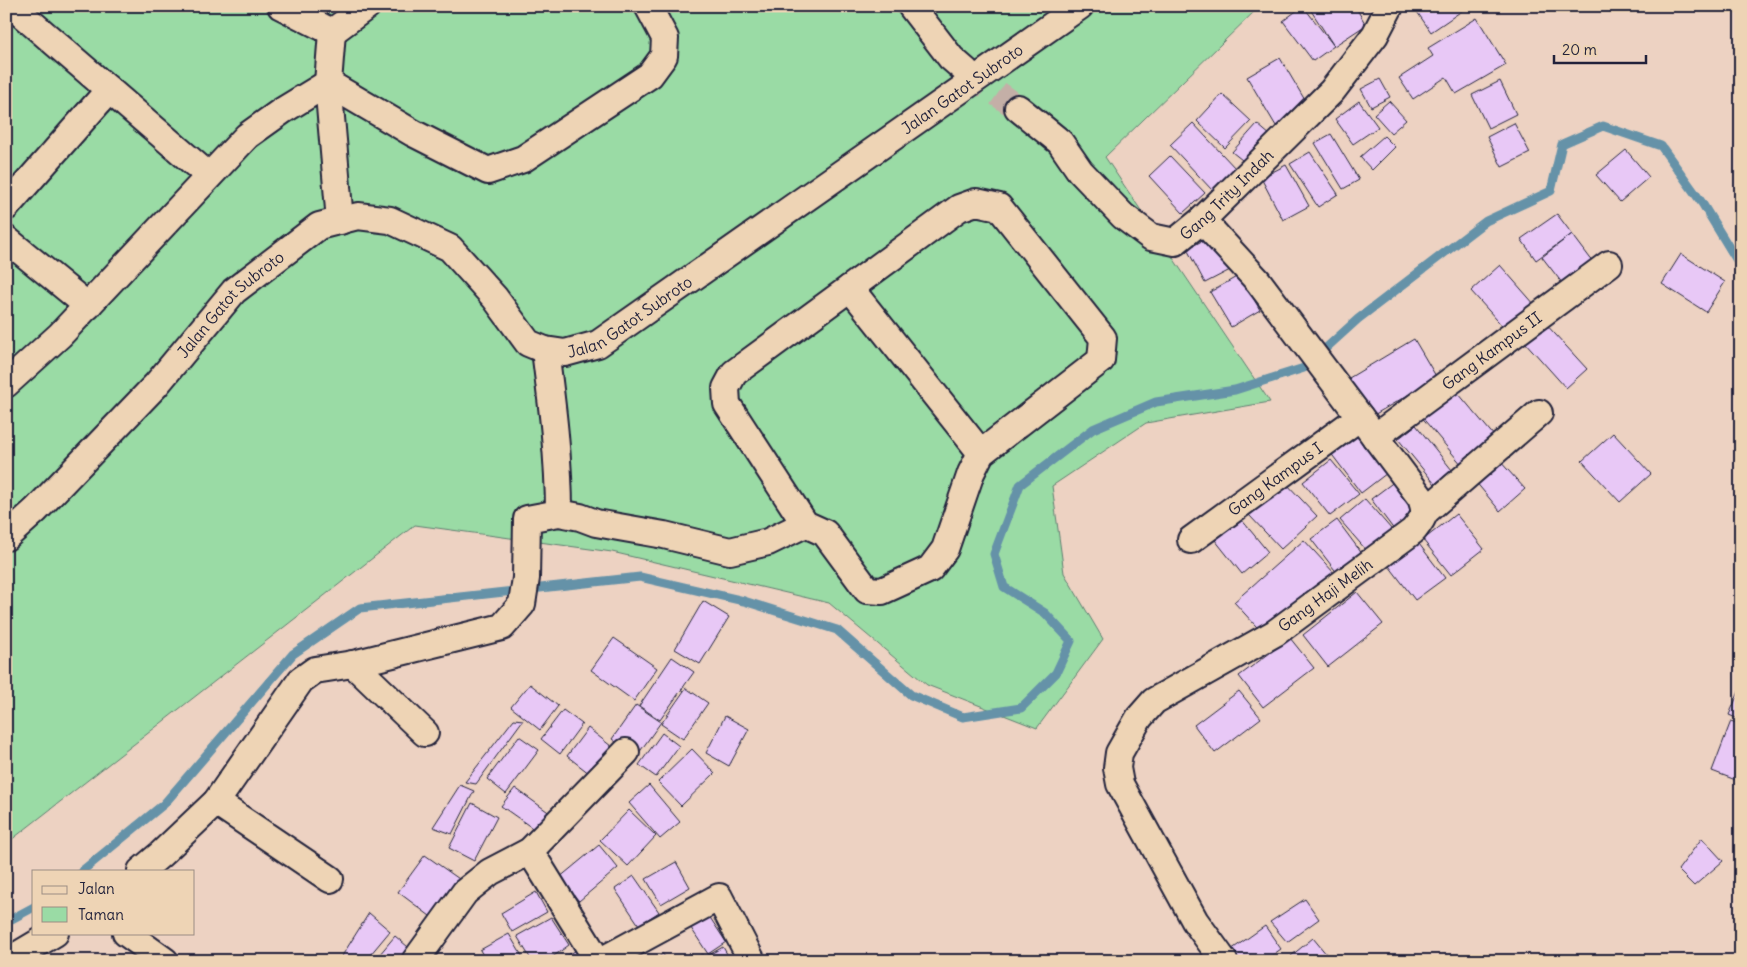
<svg xmlns="http://www.w3.org/2000/svg" width="1747" height="967" font-family="Delius,sans-serif">
  <style>
    .green { fill: #9adba5; stroke: #5e7e70 }
    .lines { fill: none; stroke-linecap: round; stroke-linejoin: round }
    .stream { stroke: #6592a8; stroke-width: 9 }
    .building { fill: #e8c8f6; stroke: #22223b }
    .street-tunnel { stroke: #c4afa7; stroke-width: 26; stroke-dasharray: 26 13; stroke-linecap: butt }
    .street-casing { stroke: #22223b; stroke-width: 30 }
    .street { stroke: #eed4b5; stroke-width: 26 }
    .labels { text-anchor: middle; stroke-width: 4; stroke-linejoin: round; paint-order: stroke }
    .street-label { font-size: 16px; fill: #22223b; stroke: #eed4b5 }
  </style>
  <rect width="100%" height="100%" fill="#edd2c2"/>
  <filter id="ink" filterUnits="userSpaceOnUse"><feTurbulence type="fractalNoise" baseFrequency=".02" numOctaves="2"/><feDisplacementMap in="SourceGraphic" scale="10" xChannelSelector="R" yChannelSelector="G"/><feConvolveMatrix kernelMatrix="1 2 1 2 8 2 1 2 1" color-interpolation-filters="sRGB"/></filter>
  <g filter="url(#ink)">
    <path class="green" d="M6,6H1260L1105,157L1270,402L1146,423L1052,486L1064,573L1103,639L1037,728L927,685L829,603L612,552L415,525L6,844Z"/>
    <g class="lines">
      <path class="stream" d="M82,871L164,804L293,654L360,608L640,577L744,601L837,630L911,695L963,717L1021,708L1056,673L1071,641L1045,613L1004,587L994,554L1020,485L1093,429L1156,402L1235,390L1304,368L1358,319L1486,221L1551,191L1562,144L1603,126L1661,146L1702,203L1741,267
        M6,922L34,907"/>
    </g>
    <path class="building" d="M1303,6L1334,46L1313,61L1283,21Z
      M1308,6H1355L1366,25L1334,46Z
      M1413,6H1469L1431,32Z
      M1477,18L1506,65L1456,94L1446,77L1413,99L1399,78L1433,56L1428,48Z
      M1280,58L1309,107L1276,126L1247,77Z
      M1380,79L1390,97L1371,107L1361,89Z
      M1500,81L1516,114L1488,128L1472,95Z
      M1222,94L1251,121L1225,148L1197,121Z
      M1359,101L1378,127L1353,144L1335,119Z
      M1389,101L1406,120L1391,133L1374,114Z
      M1193,123L1236,169L1212,190L1170,145Z
      M1514,123L1530,153L1502,167L1487,137Z
      M1257,124L1271,136L1247,164L1232,152Z
      M1331,134L1359,180L1343,189L1315,143Z
      M1384,136L1395,147L1372,170L1360,157Z
      M1626,150L1649,177L1620,202L1596,175Z
      M1310,152L1338,194L1318,207L1290,164Z
      M1170,156L1205,193L1183,213L1149,176Z
      M1286,165L1309,206L1283,220L1261,178Z
      M1557,214L1572,234L1536,260L1521,239Z
      M1572,234L1596,266L1566,288L1542,257Z
      M1211,236L1230,270L1205,283L1187,249Z
      M1681,254L1725,282L1706,312L1662,284Z
      M1500,265L1535,305L1506,330L1471,291Z
      M1240,275L1260,310L1231,327L1210,292Z
      M1544,322L1587,369L1566,388L1524,341Z
      M1414,339L1437,378L1372,416L1349,378Z
      M1453,387L1495,437L1462,465L1420,415Z
      M1416,425L1452,470L1435,484L1398,439Z
      M1360,430L1391,470L1361,493L1330,452Z
      M1613,433L1651,474L1620,502L1582,461Z
      M1331,460L1359,494L1330,516L1303,482Z
      M1499,460L1525,489L1500,511L1475,481Z
      M1399,478L1423,510L1395,531L1371,499Z
      M1285,482L1317,516L1281,549L1249,515Z
      M1365,499L1392,530L1367,551L1340,520Z
      M1456,514L1484,549L1451,575L1423,540Z
      M1241,519L1268,552L1242,574L1215,540Z
      M1337,520L1366,559L1341,578L1311,539Z
      M1304,540L1335,574L1266,637L1234,602Z
      M1416,540L1445,578L1415,600L1386,562Z
      M1357,592L1383,624L1328,667L1303,635Z
      M703,601L729,617L700,664L675,649Z
      M614,638L657,668L634,701L591,670Z
      M1290,638L1314,668L1263,707L1239,676Z
      M672,657L694,672L660,720L639,706Z
      M530,684L558,706L540,730L511,707Z
      M1741,687V720L1729,715Z
      M686,688L708,703L683,739L661,724Z
      M1239,691L1261,718L1215,753L1194,725Z
      M636,705L661,722L636,757L612,739Z
      M563,710L582,724L560,754L541,739Z
      M725,716L749,729L729,766L706,753Z
      M514,719L523,720L476,784L465,782Z
      M1731,721L1741,725V782L1712,771Z
      M588,728L616,750L594,777L567,756Z
      M662,733L679,746L656,777L639,765Z
      M519,736L539,750L506,794L487,779Z
      M692,749L715,773L681,806L658,782Z
      M460,785L474,791L452,834L433,827Z
      M649,785L680,822L660,839L629,803Z
      M515,788L551,814L538,832L501,806Z
      M472,803L497,817L474,861L449,848Z
      M629,810L656,836L628,866L600,840Z
      M1702,838L1723,861L1694,886L1678,870Z
      M599,845L618,868L579,901L559,878Z
      M425,855L462,881L434,919L398,892Z
      M676,862L690,887L661,904L646,879Z
      M634,876L659,912L639,925L615,889Z
      M536,892L547,912L512,932L501,913Z
      M1305,899L1319,919L1287,942L1270,922Z
      M705,910L726,942L708,954L687,922Z
      M369,913L390,931L365,961H348L342,956Z
      M551,917L569,945L547,961H532L517,936Z
      M1265,926L1281,949L1264,961H1235L1228,952Z
      M509,934L525,961H486L480,950Z
      M395,936L414,952L407,961H374Z
      M1313,938L1332,961H1296L1291,956Z
      M723,947L731,961H709L707,956Z
      M575,951L584,961H557Z
      M663,954L667,961H651Z
      M702,954L706,961H690Z"/>
    <g class="lines">
      <path class="street-tunnel" d="M966,71L1018,108"/>
      <defs>
        <g id="street">
          <path d="M12,6L209,176"/>
          <path d="M281,6L332,32L367,6"/>
          <path d="M911,6L951,58L966,71"/>
          <path d="M332,32L328,83L340,221"/>
          <path d="M328,83L413,133L488,171L523,159L650,75L664,56L665,38L648,6"/>
          <path id="s1" d="M1018,108L1060,142L1080,171L1123,216L1151,237L1175,242L1202,220L1332,91L1375,35L1390,6"/>
          <path d="M6,207L109,90"/>
          <path d="M1202,220L1258,281L1421,498C1427,515 1424,517 1413,531L1275,633L1154,701L1139,718L1119,753L1117,768L1120,784L1195,921L1224,961"/>
          <path d="M6,239L88,306"/>
          <path d="M850,288L981,453"/>
          <path d="M545,350C552,404 559,458 559,513"/>
          <path d="M6,384L60,335L247,136L282,111L328,83"/>
          <path id="s2" d="M1375,437L1609,264"/>
          <path d="M1426,511L1539,413"/>
          <path id="s3" d="M6,537L36,510L156,385L234,291L319,226L358,216L390,220L450,248L495,298L528,343L545,350L565,353L598,344L1080,6"/>
          <path id="s4" d="M1191,540L1360,417"/>
          <path d="M353,664L425,733"/>
          <path d="M216,802L330,879"/>
          <path d="M530,851L598,961"/>
          <path d="M141,871L161,854L216,802L301,680L315,670L353,664L502,627L522,604L526,578L527,519L559,513L580,517L596,523L664,535L730,551L768,542L805,524L825,533L867,590L882,591L930,569L945,549L971,473L981,453L1101,360L1103,338L999,207L976,202L959,208L734,373L726,388L727,404L805,524"/>
          <path d="M126,933L165,961"/>
          <path d="M8,961L55,933"/>
          <path d="M415,961L465,892L490,872L530,851L626,752"/>
          <path d="M601,961L719,897L752,961"/>
        </g>
      </defs>
      <use href="#street" class="street-casing"/>
      <use href="#street" class="street"/>
    </g>
  </g>
  <g class="labels">
    <g class="street-label">
      <text dy="6" stroke="none"><textPath href="#s3" startOffset="1222">Jalan Gatot Subroto</textPath></text>
      <text dy="6" stroke="none"><textPath href="#s1" startOffset="281">Gang Trity Indah</textPath></text>
      <text dy="6" stroke="none"><textPath href="#s3" startOffset="324">Jalan Gatot Subroto</textPath></text>
      <text dy="6" stroke="none"><textPath href="#s3" startOffset="818">Jalan Gatot Subroto</textPath></text>
      <text dy="6" stroke="none"><textPath href="#s2" startOffset="145">Gang Kampus II</textPath></text>
      <text dy="6" stroke="none"><textPath href="#s4" startOffset="104">Gang Kampus I</textPath></text>
      <text transform="translate(1325 595) rotate(-36)" y="6">Gang Haji Melih</text>
    </g>
  </g>
  <rect width="1747" height="967" fill="none" stroke="#eed4b5" stroke-width="25"/>
  <rect x="12" y="12" width="1722" height="942" fill="none" stroke="#22223b" stroke-width="2" filter="url(#ink)"/>
  <rect x="32" y="870" width="162" height="65" fill="#eed4b5" stroke="#9c8d84"/>
  <rect x="42" y="886" width="25" height="8" fill="#eed4b5" stroke="#9c8d84"/>
  <text x="78" y="894" font-size="15" fill="#22223b">Jalan</text>
  <rect x="42" y="907" width="25" height="15" fill="#9adba5" stroke="#9c8d84"/>
  <text x="78" y="920" font-size="15" fill="#22223b">Taman</text>
  <path d="M1554 55v8h92v-8" fill="none" stroke="#22223b" stroke-width="2.5"/>
  <text x="1562" y="55" font-size="15" fill="#22223b" stroke="#eed4b5" stroke-width="4" paint-order="stroke">20 m</text>
</svg>
